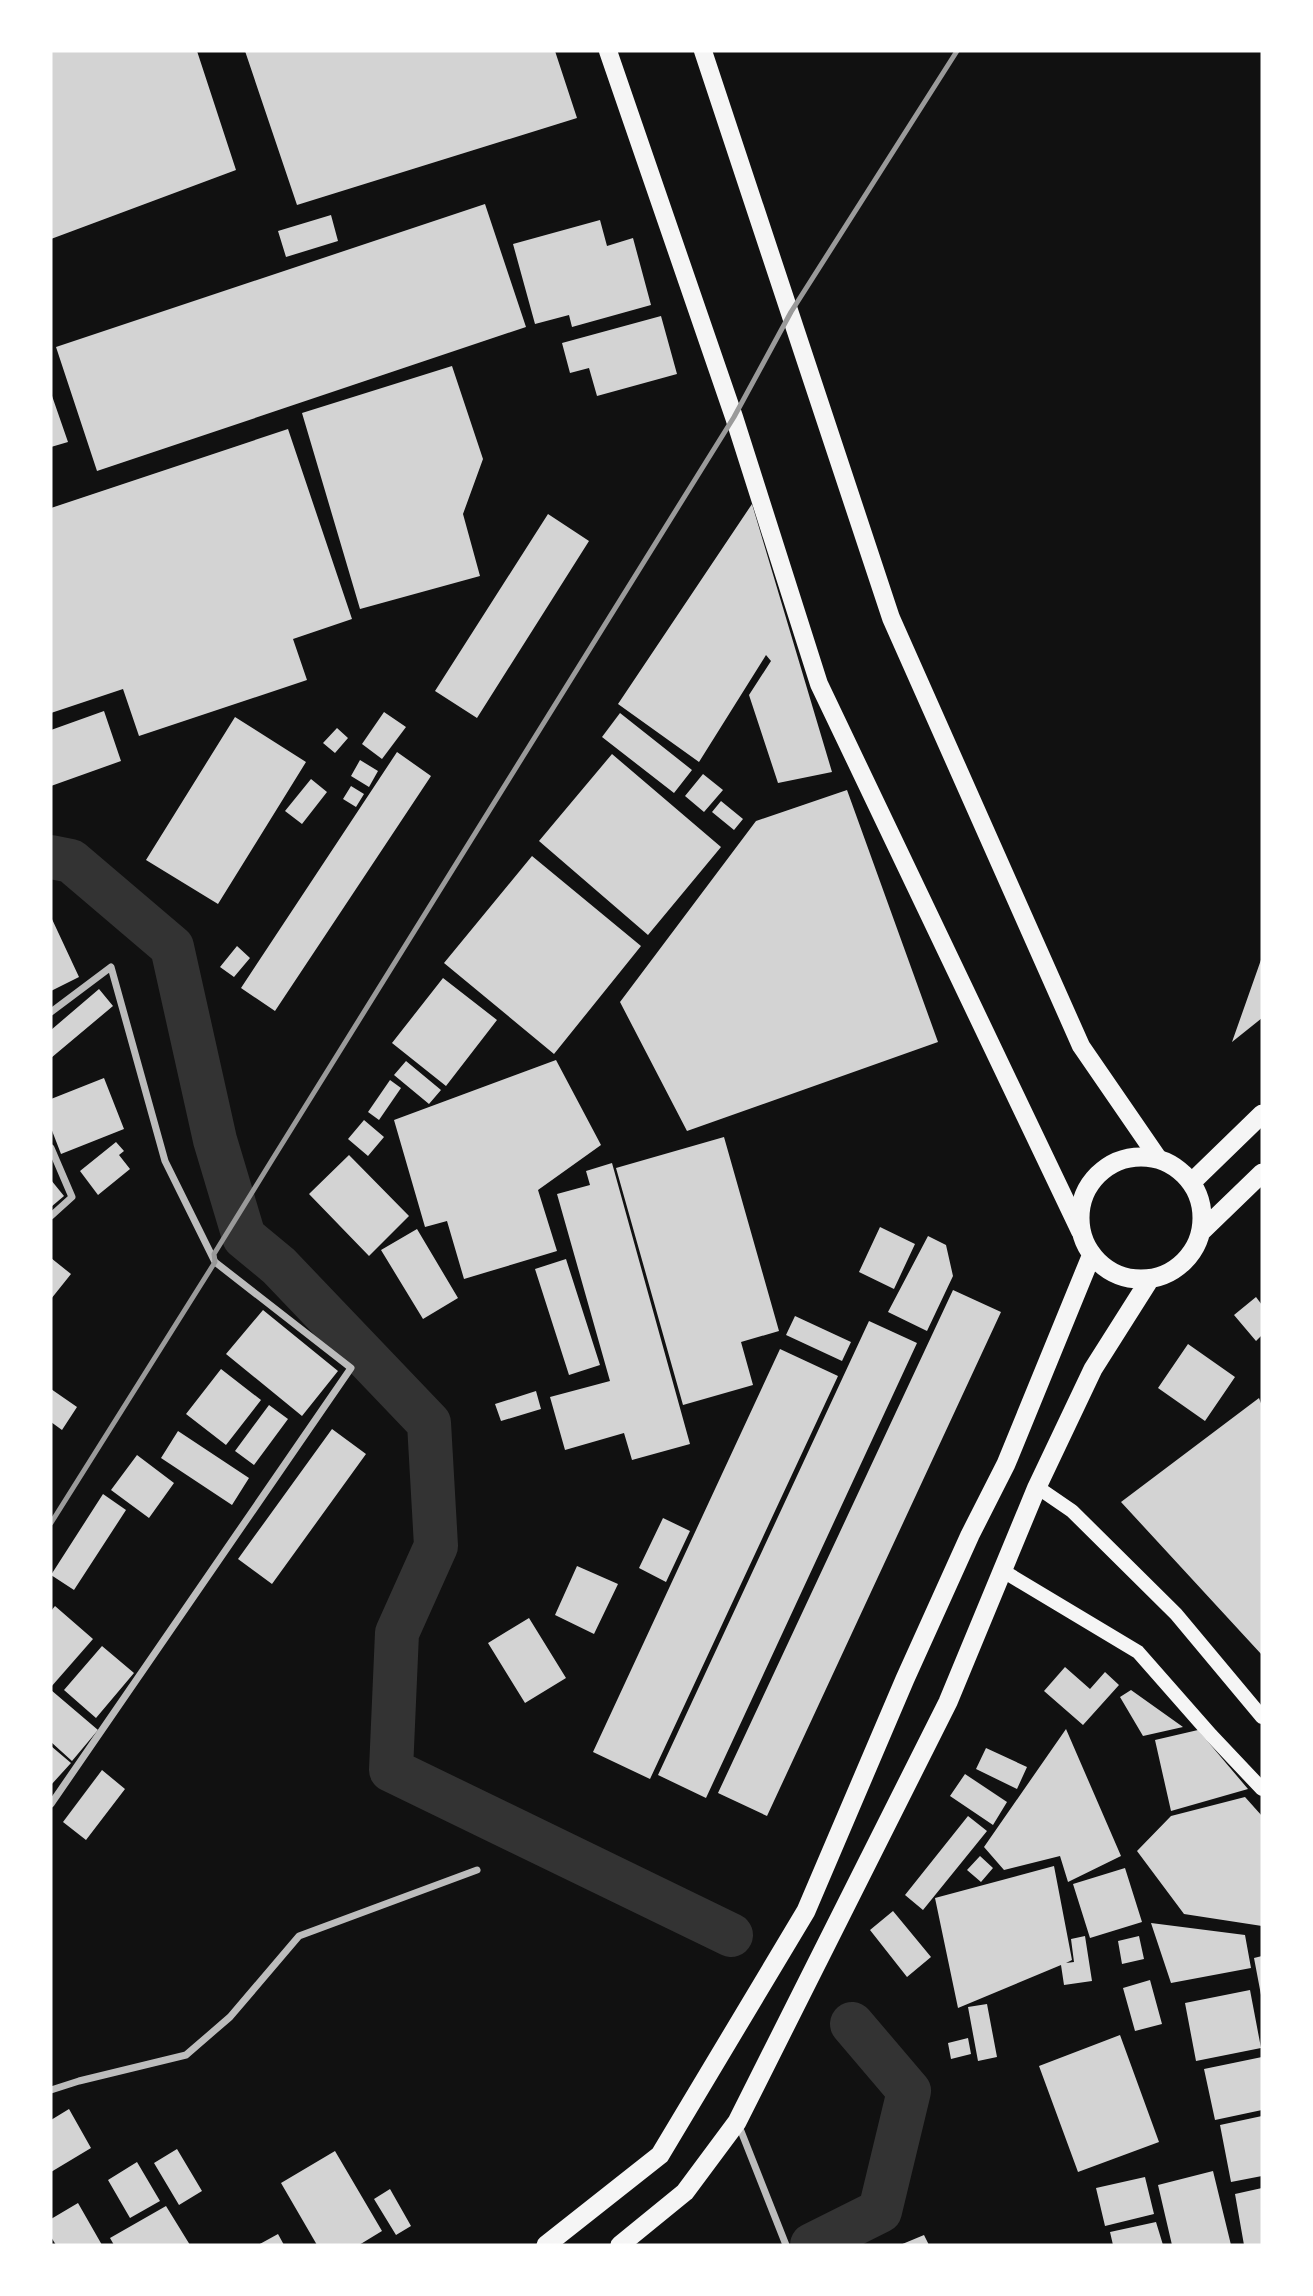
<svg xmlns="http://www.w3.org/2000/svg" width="1313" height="2296" font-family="Poppins,sans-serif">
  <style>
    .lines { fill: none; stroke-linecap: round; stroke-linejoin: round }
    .canal { stroke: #333; stroke-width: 44 }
    .building { fill: #d3d3d3 }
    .minor { stroke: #bcbcbc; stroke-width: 7 }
    .secondary { stroke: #f5f5f5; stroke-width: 14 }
    .primary { stroke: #f5f5f5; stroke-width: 18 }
    .trunk { stroke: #f5f5f5; stroke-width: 19 }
    .rail { stroke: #9a9a9a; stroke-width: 5 }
  </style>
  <rect width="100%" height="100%" fill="#111"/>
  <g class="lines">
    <path class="canal" d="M51,857L71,861L172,947L215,1140L244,1237L279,1266L429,1423L436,1546L397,1633L391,1770L731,1935
      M812,2245L880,2211L909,2091L852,2024"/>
  </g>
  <path class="building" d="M51,51H197L236,170L51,239Z
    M245,51H555L577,118L297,205Z
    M485,204L526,327L97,471L56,347Z
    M331,215L338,241L286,257L278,231Z
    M600,220L607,246L633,238L651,305L572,327L569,315L535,324L513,244Z
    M661,316L677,374L597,396L589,368L570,373L562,343Z
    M452,366L483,459L463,514L480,576L360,609L302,413Z
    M51,393L68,442L51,447Z
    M288,429L352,619L293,639L307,680L139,736L123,689L51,713V508Z
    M752,504L832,772L778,783L749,695L771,661L766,655L699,762L618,704Z
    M548,514L589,541L477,718L435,691Z
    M104,711L121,761L51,786V730Z
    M384,712L406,727L382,759L362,744Z
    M620,713L692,770L674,793L602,737Z
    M235,717L306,762L218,904L146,860Z
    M337,728L348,738L335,753L323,743Z
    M397,752L431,776L275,1011L241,988Z
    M612,754L721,847L648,935L539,841Z
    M360,760L378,771L369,787L351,776Z
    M703,774L723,790L704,812L685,796Z
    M311,779L327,792L302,824L285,811Z
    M351,786L364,794L356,807L343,799Z
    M847,790L938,1042L687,1131L620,1002L756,821Z
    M721,801L743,819L734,830L712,812Z
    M532,856L641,946L554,1054L444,963Z
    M51,917L79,977L51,991Z
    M237,946L250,958L234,977L220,967Z
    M1262,957V1018L1232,1042Z
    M443,978L497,1020L446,1086L392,1043Z
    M99,989L113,1006L51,1058V1030Z
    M556,1060L601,1145L538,1190L557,1251L464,1279L447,1221L425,1227L394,1120Z
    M406,1061L441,1090L429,1104L394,1075Z
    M104,1078L124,1129L61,1154L51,1128V1099Z
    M390,1080L401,1088L379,1120L368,1112Z
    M364,1120L384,1137L368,1156L348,1139Z
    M724,1137L779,1331L741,1342L753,1385L683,1405L616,1168Z
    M116,1142L124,1151L119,1155L130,1169L98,1195L80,1171Z
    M349,1155L409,1216L369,1256L309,1194Z
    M612,1163L690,1444L632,1460L624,1433L565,1450L550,1397L610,1381L557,1194L590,1185L586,1171Z
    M51,1180L64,1196L51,1207Z
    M880,1227L915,1244L894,1289L859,1272Z
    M417,1229L458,1298L423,1319L381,1250Z
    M928,1236L946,1245L953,1276L927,1331L888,1312Z
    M51,1258L71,1274L51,1299Z
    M566,1259L600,1365L569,1375L535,1269Z
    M953,1290L1001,1312L767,1816L718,1793Z
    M1256,1297L1262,1305V1335L1256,1341L1234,1315Z
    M263,1310L338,1371L302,1416L226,1354Z
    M795,1316L851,1342L842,1361L786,1335Z
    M869,1321L917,1343L706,1798L658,1775Z
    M1188,1344L1235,1377L1205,1421L1158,1388Z
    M780,1349L838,1376L650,1779L593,1752Z
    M221,1369L261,1400L226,1445L186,1414Z
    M51,1389L77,1407L62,1430L51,1422Z
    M536,1391L541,1409L501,1421L495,1404Z
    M1259,1398L1262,1406V1655L1121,1502Z
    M269,1405L288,1419L254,1465L235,1451Z
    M332,1429L366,1454L272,1584L238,1559Z
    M178,1431L249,1478L232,1505L161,1458Z
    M137,1455L174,1483L149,1518L111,1490Z
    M103,1494L126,1510L74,1590L51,1575Z
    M663,1518L690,1531L666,1582L639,1568Z
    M577,1566L618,1584L594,1634L555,1615Z
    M55,1606L93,1639L51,1687V1611Z
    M529,1618L566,1678L525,1703L488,1643Z
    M102,1646L134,1673L96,1718L64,1690Z
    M1065,1667L1090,1689L1105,1672L1119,1685L1083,1725L1044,1691Z
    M51,1690L98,1730L72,1761L51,1742Z
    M1131,1690L1183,1727L1143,1736L1120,1697Z
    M1066,1729L1121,1856L1068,1882L1060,1856L1004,1870L984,1847Z
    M1198,1730L1248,1789L1171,1811L1155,1740Z
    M51,1746L71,1763L51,1785Z
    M986,1748L1027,1767L1017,1789L976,1769Z
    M102,1770L125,1789L86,1840L63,1822Z
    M965,1774L1007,1802L993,1825L950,1796Z
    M1245,1797L1262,1816V1926L1184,1914L1137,1851L1171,1816Z
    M968,1816L987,1831L923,1910L905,1895Z
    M980,1856L993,1868L981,1882L967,1870Z
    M1054,1866L1072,1960L1066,1963L1074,1962L1071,1939L1085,1936L1092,1981L1064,1985L1061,1965L958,2008L935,1898Z
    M1125,1868L1142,1922L1090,1938L1073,1884Z
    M893,1911L931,1957L907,1977L870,1930Z
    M1151,1923L1245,1935L1251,1968L1171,1983Z
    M1139,1936L1144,1959L1122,1964L1118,1941Z
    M1262,1956V1995H1261L1254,1958Z
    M1150,1980L1162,2024L1135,2031L1123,1988Z
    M1250,1990L1261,2048L1196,2061L1185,2003Z
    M987,2004L997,2057L978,2061L968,2007Z
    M1120,2035L1159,2142L1078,2172L1039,2066Z
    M968,2038L971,2054L951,2059L948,2043Z
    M1262,2057V2110L1215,2120L1204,2069Z
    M69,2109L91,2148L51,2172V2120Z
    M1262,2116V2176L1231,2182L1220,2125Z
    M177,2149L202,2191L179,2205L154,2163Z
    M335,2151L382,2231L359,2245H317L281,2183Z
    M137,2162L160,2201L130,2218L108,2180Z
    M1213,2171L1231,2245H1172L1158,2185Z
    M1145,2177L1154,2214L1105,2226L1096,2188Z
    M1262,2188V2245H1244L1235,2194Z
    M390,2189L411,2226L396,2235L374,2199Z
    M78,2203L102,2245H56L51,2237V2219Z
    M166,2206L190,2245H114L110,2238Z
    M1156,2222L1163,2245H1113L1110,2232Z
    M278,2234L284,2245H258Z
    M924,2235L929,2245H900Z"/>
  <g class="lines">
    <path class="minor" d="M51,1012L111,967L165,1161L215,1262L351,1368L51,1804
      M51,1148L72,1197L51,1216
      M51,2090L79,2081L186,2055L230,2017L299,1936L477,1870
      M739,2126L786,2245"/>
    <path class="secondary" d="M1037,1487L1072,1511L1176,1614L1262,1717
      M1003,1571L1138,1652L1211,1735L1262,1789"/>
    <path class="primary" d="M608,51L734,417L819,684L1080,1231
      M703,51L891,618L1081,1046L1158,1158"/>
    <path class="trunk" d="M1080 1218a61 61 0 1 1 122 0a61 61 0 1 1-122 0Z
      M1192,1182L1262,1114
      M1202,1231L1262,1173
      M546,2245L660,2155L806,1911L905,1679L970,1535L1006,1464L1092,1254
      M620,2245L685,2192L737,2122L948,1702L1037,1487L1093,1369L1150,1279"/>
    <path class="rail" d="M51,1523L215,1262L214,1254L272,1160L734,417L791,312L957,51"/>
  </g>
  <rect width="1313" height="2296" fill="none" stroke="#ffffff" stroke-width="105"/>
</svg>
